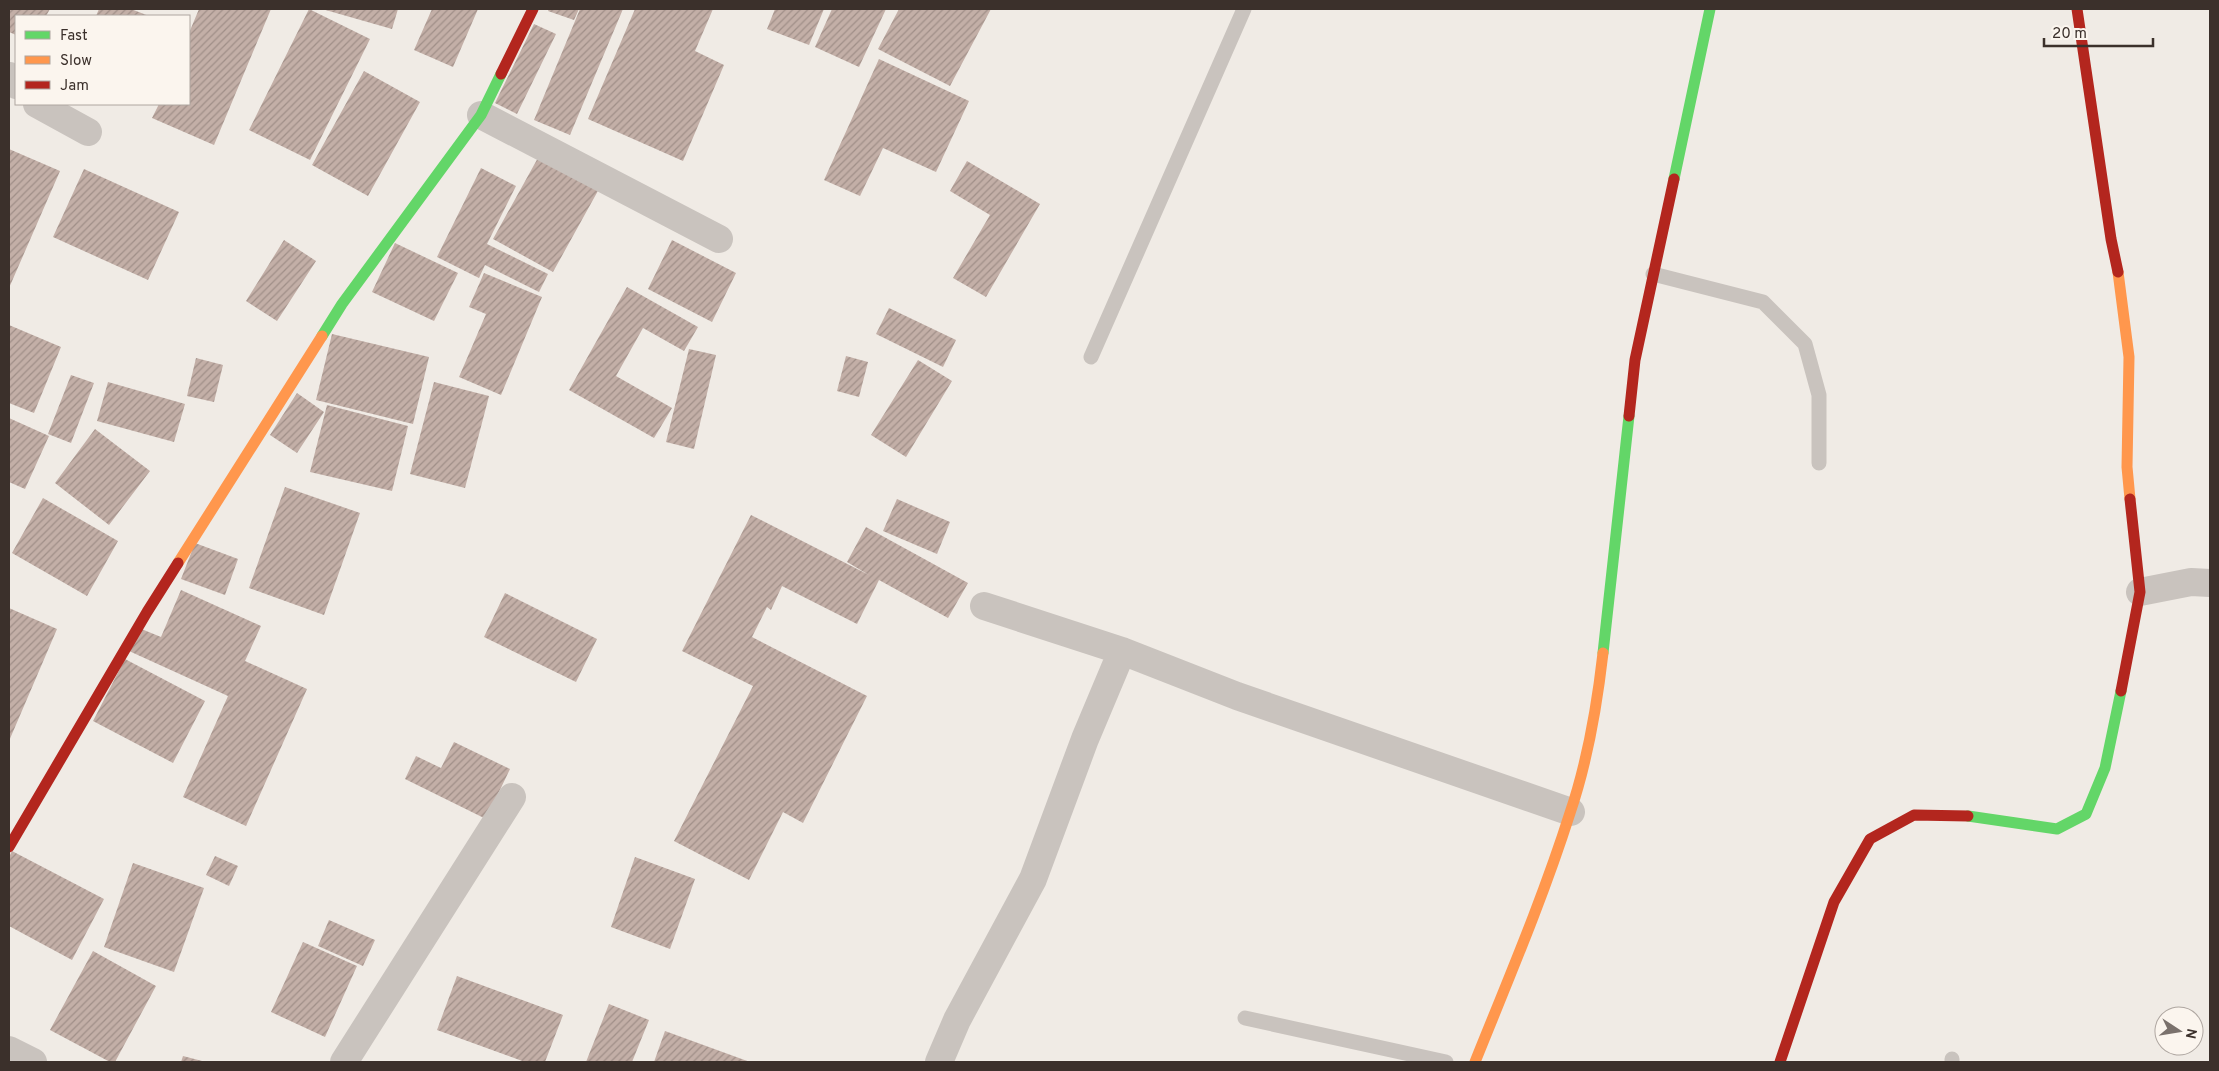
<svg xmlns="http://www.w3.org/2000/svg" width="2219" height="1071" font-family="Overpass,sans-serif">
  <style>
    .building { fill: url(#building-hatch) }
    .lines { fill: none; stroke-linecap: round; stroke-linejoin: round }
    .lane { stroke: #c9c3be; stroke-width: 15 }
    .street { stroke: #c9c3be; stroke-width: 28 }
    .fast { stroke: #63d668; stroke-width: 11 }
    .slow { stroke: #ff974d; stroke-width: 11 }
    .jam { stroke: #b3261e; stroke-width: 11 }
  </style>
  <defs>
    <pattern id="building-hatch" width="6" height="6" patternUnits="userSpaceOnUse" patternTransform="scale(1.25)"><rect width="6" height="6" fill="#c3afa7"/><path d="M-1 1l2-2M0 6l6-6M5 7l2-2" fill="none" stroke="#a08f88"/></pattern>
  </defs>
  <rect width="100%" height="100%" fill="#f0ebe5"/>
  <path class="building" d="M9,9H50L46,16H16V35L9,32Z
    M99,9H131L149,16H96Z
    M199,9H271L214,145L152,118L159,104H189V33Z
    M309,9L370,39L310,160L249,130Z
    M322,9H398L392,29Z
    M432,9H478L453,67L414,50Z
    M549,9H579L574,20L548,11Z
    M580,9H623L570,135L534,120Z
    M635,9H713L695,51L724,65L683,161L588,119Z
    M775,9H824L809,45L767,29Z
    M832,9H886L859,67L815,47Z
    M899,9H991L950,86L878,49Z
    M534,24L556,34L517,114L495,103Z
    M879,59L969,101L936,172L883,148L860,196L824,180Z
    M364,71L420,102L368,196L312,165Z
    M9,149L60,171L9,288Z
    M539,156L599,189L553,272L493,239Z
    M967,161L1040,204L986,297L953,278L990,215L950,191Z
    M481,168L516,186L487,244L548,274L539,292L485,265L479,278L437,257Z
    M84,169L179,212L148,280L53,237Z
    M284,240L316,261L277,321L246,301Z
    M672,240L736,273L712,322L648,289Z
    M395,243L458,273L434,321L372,292Z
    M484,273L542,297L501,395L459,377L486,314L469,307Z
    M627,287L698,327L684,351L643,328L616,376L672,408L654,438L569,390Z
    M889,308L956,340L943,367L876,334Z
    M9,325L61,347L34,413L9,403Z
    M332,334L429,357L413,424L316,400Z
    M689,349L716,355L694,449L666,442Z
    M846,356L868,362L859,397L837,391Z
    M196,358L223,365L214,402L187,396Z
    M918,360L952,381L906,457L871,435Z
    M71,375L94,383L71,443L48,434Z
    M108,382L185,404L174,442L97,421Z
    M434,382L489,396L465,488L410,474Z
    M297,393L324,412L297,453L270,435Z
    M327,405L408,426L392,491L310,472Z
    M9,418L49,436L25,489L9,482Z
    M95,429L150,471L109,525L55,483Z
    M285,487L360,513L324,615L249,588Z
    M43,498L118,541L87,596L12,553Z
    M897,499L950,522L937,554L883,531Z
    M751,515L869,575L847,562L866,527L968,583L948,618L879,580L857,624L782,586L771,610L767,607L752,637L867,696L803,823L783,812L749,880L674,841L753,686L682,651Z
    M195,543L238,559L225,595L181,579Z
    M181,590L261,626L245,661L307,689L246,826L183,797L228,696L129,651L139,628L161,637Z
    M505,593L597,639L576,682L484,637Z
    M9,608L57,629L9,741Z
    M125,659L205,701L173,763L93,721Z
    M454,742L510,769L486,819L405,779L416,756L441,768Z
    M12,851L104,899L72,960L9,926V857Z
    M215,856L238,866L229,886L206,875Z
    M635,857L695,879L670,949L611,927Z
    M133,863L204,888L174,972L104,947Z
    M329,920L375,940L363,966L318,946Z
    M303,942L357,966L325,1037L271,1012Z
    M93,951L156,986L115,1062H110L50,1030Z
    M457,976L563,1015L545,1062H525L437,1030Z
    M609,1004L649,1020L632,1062H586Z
    M665,1031L750,1062H654Z
    M183,1056L206,1062H181Z"/>
  <g class="lines">
    <path class="lane" d="M1653,274L1763,302L1805,344L1819,395V463
      M1091,357L1244,9
      M1245,1018L1446,1062
      M1952,1062V1059"/>
    <path class="street" d="M9,76L16,85
      M37,104L88,132
      M481,115L719,239
      M2140,592L2191,582L2210,583
      M984,606L1122,651L1237,696L1571,812
      M9,1050L33,1062
      M344,1062L512,797
      M939,1062L957,1020L1033,879L1085,739L1122,651"/>
    <path class="fast" d="M1674,179L1710,9
      M322,336L342,304L481,115L501,74
      M1603,653L1629,416
      M1968,816L2057,829L2086,814L2105,768L2121,691"/>
    <path class="slow" d="M2118,272L2129,357L2127,467L2130,499
      M178,563L322,336
      M1475,1062C1508,980 1543,898 1570,813C1587,763 1597,706 1603,653"/>
    <path class="jam" d="M2077,9L2111,239L2118,272
      M501,74L533,9
      M1629,416L1635,360L1674,179
      M2121,691L2140,592L2130,499
      M9,847L147,612L178,563
      M1780,1062L1834,902L1870,839L1914,815L1968,816"/>
  </g>
  <rect width="2219" height="1071" fill="none" stroke="#3b302b" stroke-width="20"/>
  <rect x="15" y="15" width="175" height="90" fill="#fbf5ee" stroke="#aea6a0"/>
  <rect x="25" y="31" width="25" height="8" fill="#63d668" stroke="#aea6a0"/>
  <text x="60" y="40" font-size="15" fill="#3b302b">Fast</text>
  <rect x="25" y="56" width="25" height="8" fill="#ff974d" stroke="#aea6a0"/>
  <text x="60" y="65" font-size="15" fill="#3b302b">Slow</text>
  <rect x="25" y="81" width="25" height="8" fill="#b3261e" stroke="#aea6a0"/>
  <text x="60" y="90" font-size="15" fill="#3b302b">Jam</text>
  <g transform="translate(2179 1031) rotate(102)"><circle r="24" fill="#fbf5ee" stroke="#aea6a0"/>
  <path d="M0-4L9 19L0 12L-9 19Z" fill="#7a716c"/>
  <text y="-8" font-size="14" font-weight="bold" text-anchor="middle" fill="#3b302b">N</text>
  </g>
  <path d="M2044 38v8h109v-8" fill="none" stroke="#3b302b" stroke-width="2.5"/>
  <text x="2052" y="38" font-size="15" fill="#3b302b" stroke="#fbf5ee" stroke-width="4" paint-order="stroke">20 m</text>
</svg>
